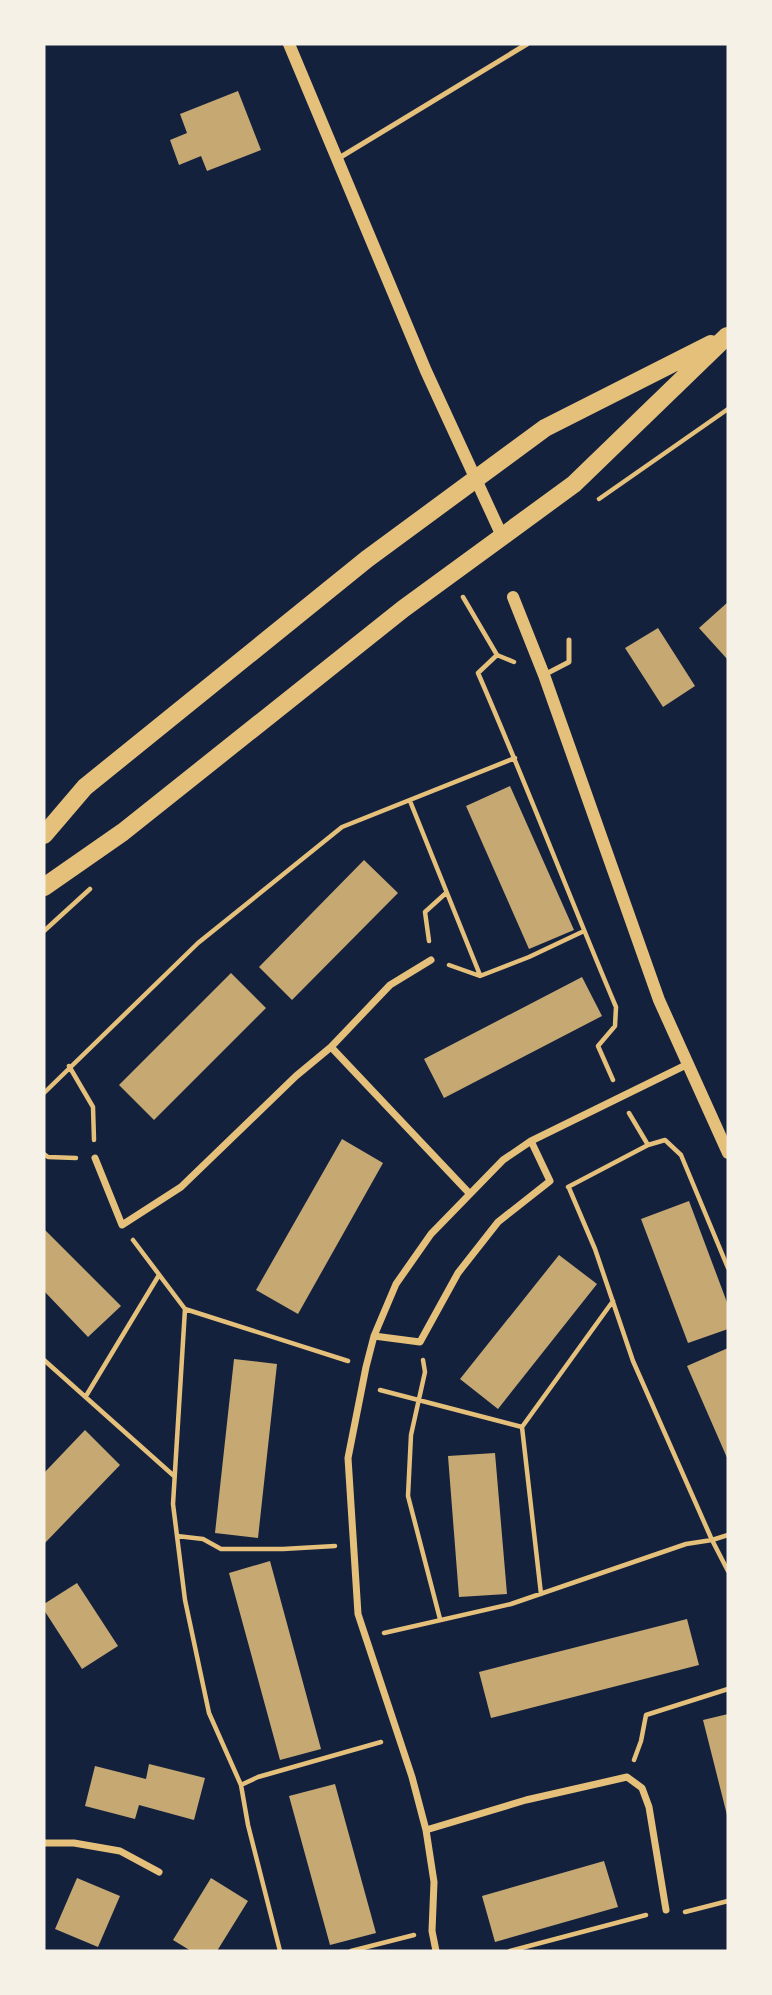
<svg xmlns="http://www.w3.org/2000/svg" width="772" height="1995" font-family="Montserrat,sans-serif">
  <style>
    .building { fill: #c6a872 }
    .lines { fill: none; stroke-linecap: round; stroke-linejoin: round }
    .path { stroke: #e5c07b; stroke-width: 4.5 }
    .service { stroke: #e5c07b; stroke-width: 5 }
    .minor { stroke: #e5c07b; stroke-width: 7 }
    .tertiary { stroke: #e5c07b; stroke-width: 12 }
    .primary { stroke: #e5c07b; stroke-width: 18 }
  </style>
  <rect width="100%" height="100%" fill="#14213d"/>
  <path class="building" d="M238,91L261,150L207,171L201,156L179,165L170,140L187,133L180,114Z
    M728,602V660L699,628Z
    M658,628L695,686L663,707L625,648Z
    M510,786L574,930L529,949L466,806Z
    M364,860L398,893L292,1000L259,967Z
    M231,973L266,1008L154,1120L119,1085Z
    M582,977L602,1016L444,1098L424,1059Z
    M342,1139L383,1163L298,1314L256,1290Z
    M689,1201L728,1305V1329L688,1343L641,1219Z
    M44,1229L121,1306L88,1337L44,1291Z
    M559,1255L597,1284L498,1409L460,1379Z
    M728,1348V1460L687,1366Z
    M234,1359L277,1364L258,1538L215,1533Z
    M85,1430L120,1465L44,1544V1473Z
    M495,1453L507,1594L459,1597L448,1456Z
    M270,1561L321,1749L280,1760L229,1573Z
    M77,1583L118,1646L82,1669L44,1610V1604Z
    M687,1619L699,1665L491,1718L479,1672Z
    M728,1714V1815H727L703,1720Z
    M149,1764L205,1778L194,1820L139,1805L135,1819L85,1806L95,1766L146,1779Z
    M335,1784L376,1933L330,1945L289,1796Z
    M604,1861L618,1907L495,1942L482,1896Z
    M77,1878L120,1896L98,1947L55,1929Z
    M211,1878L248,1901L217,1951H191L173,1940Z"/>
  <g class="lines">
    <path class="path" d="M599,499L728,409
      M463,597L497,655L514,662
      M497,655L478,673C526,783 569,896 616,1007L615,1026L598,1046L613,1080
      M410,801L480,975
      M44,931L90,889
      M429,941L425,912L446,893
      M449,965L480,976L529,957L584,931
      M69,1066L93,1107L94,1140
      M44,1093L198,943L342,827L515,758
      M629,1113L648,1145L665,1140L681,1155L728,1268
      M44,1154L48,1157L76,1158
      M568,1187L648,1145
      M133,1240L185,1309L173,1504L185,1600L209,1713L241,1785
      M185,1309L348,1361
      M44,1360L174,1476
      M423,1360L425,1372L411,1435L408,1496L440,1619
      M380,1390L522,1427
      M86,1396L159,1275
      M728,1535L712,1540L728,1571
      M177,1536L203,1539L221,1549H283L335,1546
      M541,1594L522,1427L613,1301
      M384,1633L511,1604L686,1544L712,1540L633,1361L595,1249L569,1188
      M634,1760L641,1741L646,1715L728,1689
      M685,1912L728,1901
      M280,1951L248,1825L241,1785L258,1777L381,1742
      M351,1951L414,1935
      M510,1951L646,1915"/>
    <path class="service" d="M339,158L527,44
      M544,675L569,662V640"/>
    <path class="minor" d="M331,1047L390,985L431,960
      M95,1158L122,1225L181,1187L296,1076L331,1047L469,1193
      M374,1336L420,1342L458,1273L498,1222L550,1181L531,1141
      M426,1830L526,1800L627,1777L642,1788L649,1807L666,1910
      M44,1843H74L120,1851L159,1872
      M436,1951L432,1931L434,1882L426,1830L412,1777L358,1614L348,1458L366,1367L374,1336L396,1284L431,1234L503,1160L531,1141L688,1064"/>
    <path class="tertiary" d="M289,44L426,371L502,536
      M513,597L544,675L659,1000L728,1153"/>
    <path class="primary" d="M44,835L85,787L367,559L545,428L711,344
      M44,887L123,832L403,609L574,484L727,336"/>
  </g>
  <rect width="772" height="1995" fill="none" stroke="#f6f1e7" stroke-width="91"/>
</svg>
